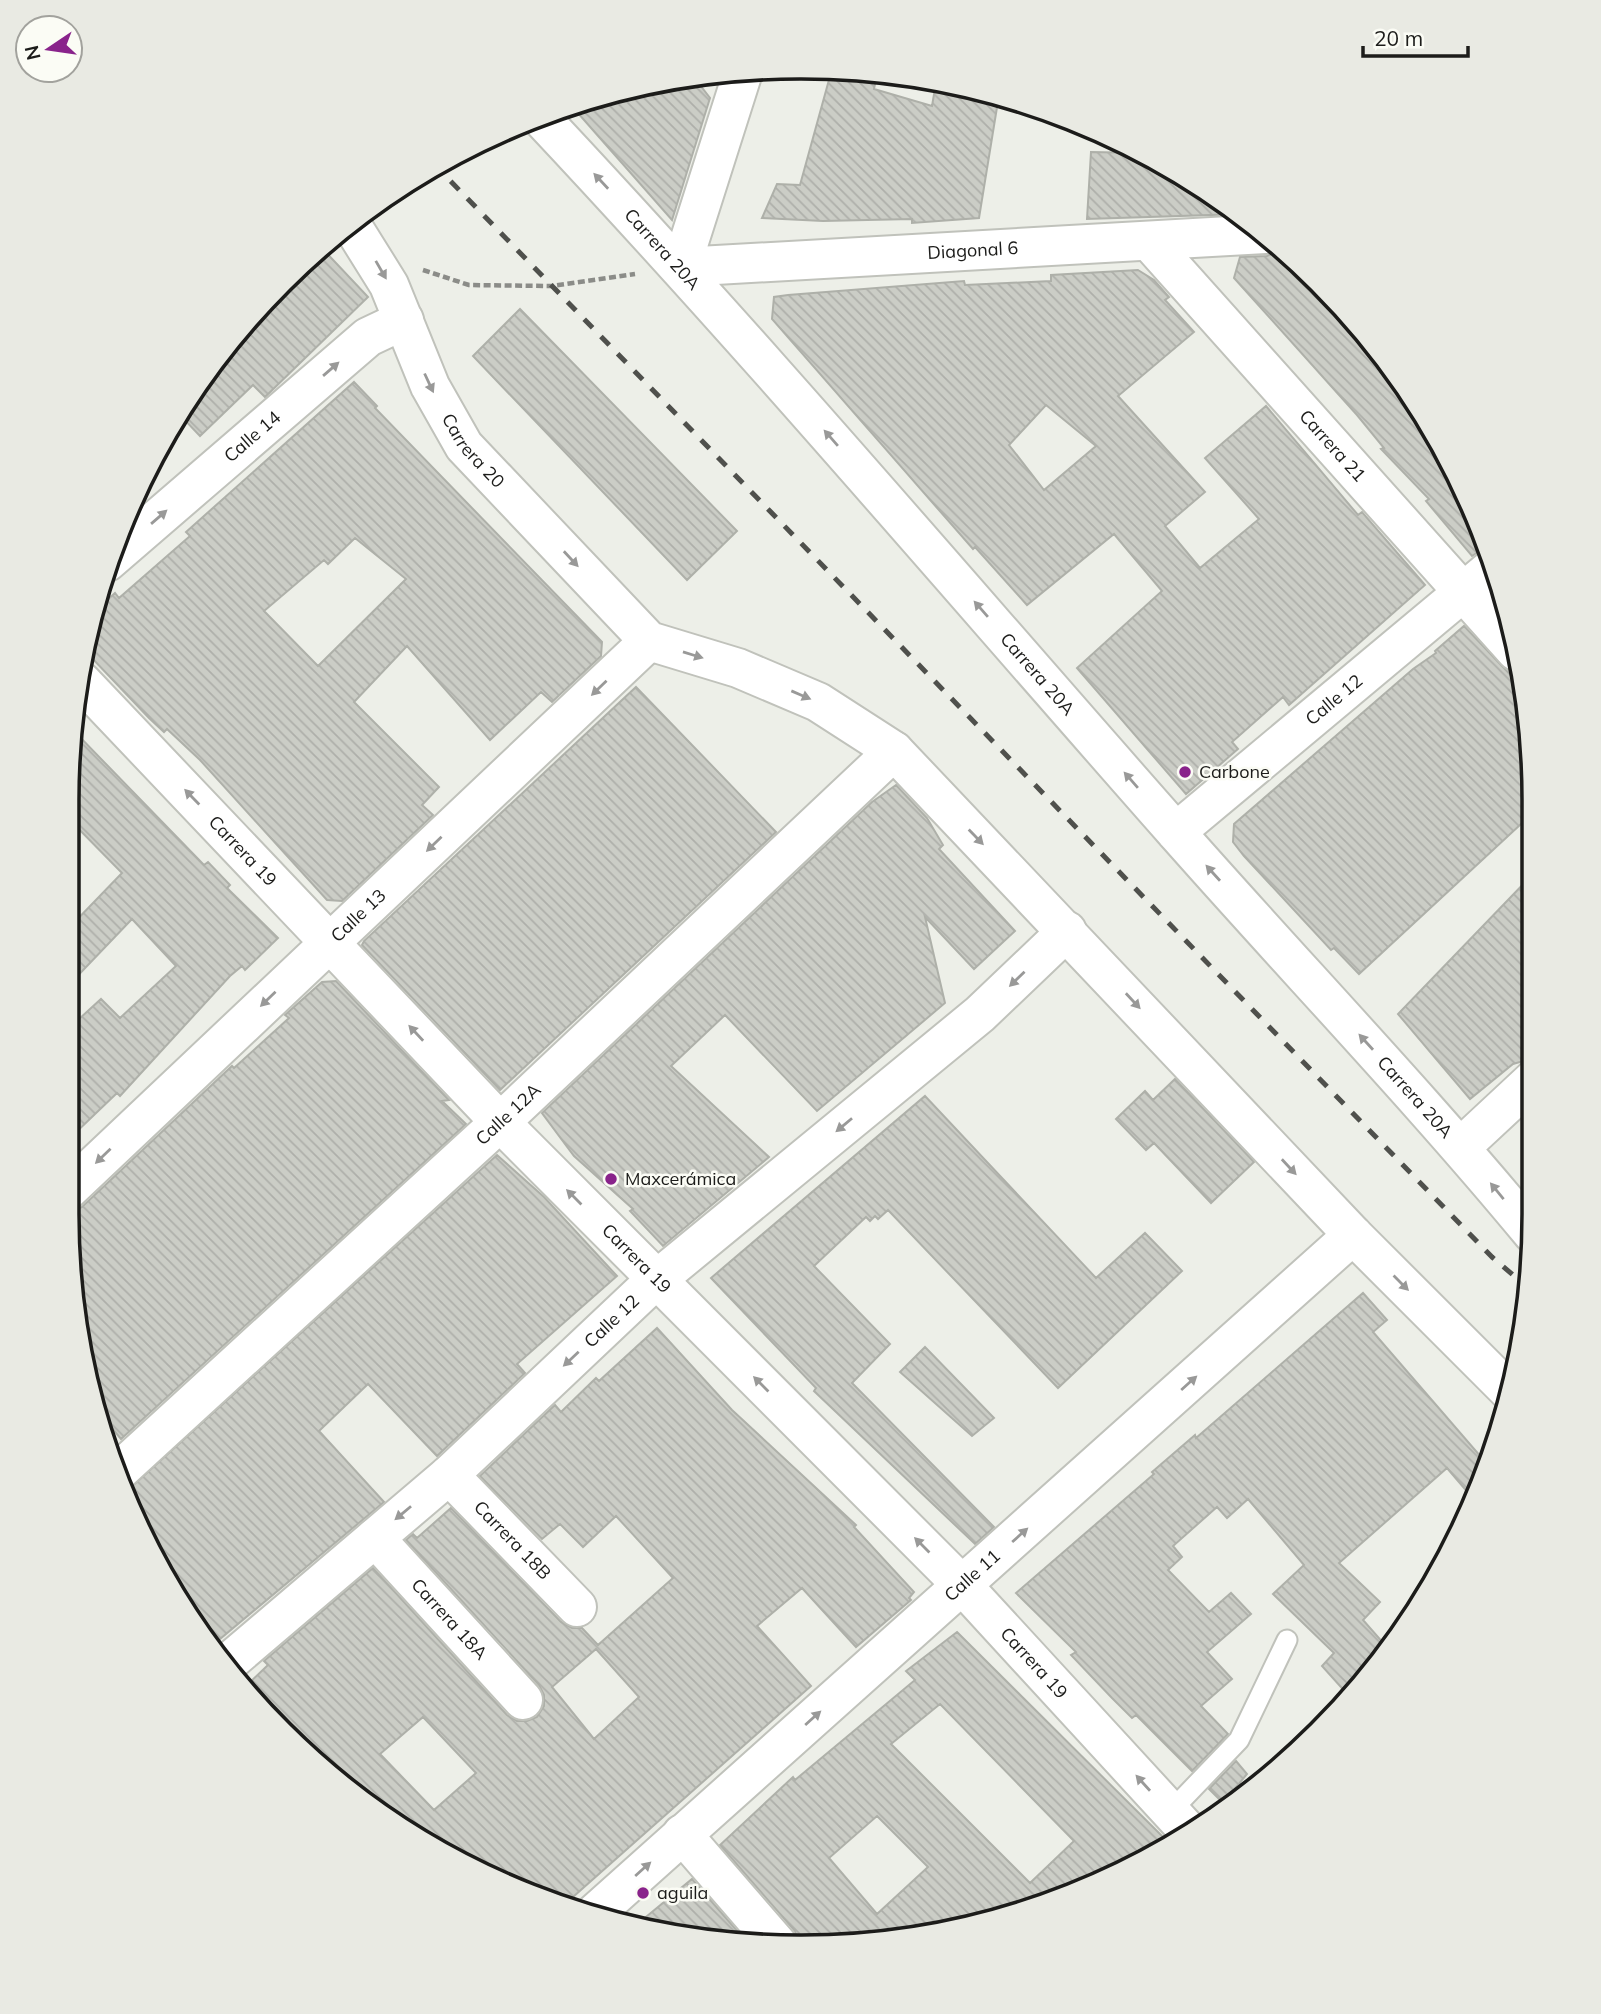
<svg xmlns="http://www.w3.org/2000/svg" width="1601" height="2014" font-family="Mulish,sans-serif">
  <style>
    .building { fill: url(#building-back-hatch); stroke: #aeb0a9; stroke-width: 2; fill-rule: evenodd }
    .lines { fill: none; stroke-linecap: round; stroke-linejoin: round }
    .lane-casing { stroke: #c0c2bb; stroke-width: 23 }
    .street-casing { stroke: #c0c2bb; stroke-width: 42 }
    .secondary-casing { stroke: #c0c2bb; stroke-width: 42 }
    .path { stroke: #8b8c88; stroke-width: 4.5; stroke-dasharray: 7 3.5; stroke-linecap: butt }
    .lane { stroke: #fff; stroke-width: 19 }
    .street { stroke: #fff; stroke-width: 38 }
    .secondary { stroke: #fff; stroke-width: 38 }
    .rail { stroke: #4f504c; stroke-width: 5; stroke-dasharray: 12 12; stroke-linecap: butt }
    .oneway { fill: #999998 }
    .poi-dot { fill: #89238b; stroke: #fbfcf5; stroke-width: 2.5 }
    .labels { text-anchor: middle; stroke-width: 5; stroke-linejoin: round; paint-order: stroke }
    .street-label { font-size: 18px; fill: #1c1c1a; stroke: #fbfcf5 }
    .poi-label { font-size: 18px; fill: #1c1c1a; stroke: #fbfcf5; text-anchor: start }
    .rim { fill: none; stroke: #1c1c1a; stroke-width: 3.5 }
  </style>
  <defs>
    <pattern id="building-back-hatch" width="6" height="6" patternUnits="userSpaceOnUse" patternTransform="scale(1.75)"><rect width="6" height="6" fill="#cbcdc6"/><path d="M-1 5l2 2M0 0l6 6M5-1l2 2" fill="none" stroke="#aeafaa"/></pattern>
  </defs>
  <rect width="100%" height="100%" fill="#edefe8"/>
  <path class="building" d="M838,68L876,79L874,89L932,106L936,83L999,95L979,218L912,223V219L823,221L762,218L777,184L800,185L832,69Z
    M693,76L710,98L672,220L570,104Z
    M1091,152L1143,153L1240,214L1087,219Z
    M320,246L368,297L265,397L253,385L200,436L179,414L248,317Z
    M1280,249L1353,317L1436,434L1484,548L1472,556L1426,501L1429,499L1381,449L1384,448L1357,415L1234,278L1240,257L1267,256Z
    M1138,270L1154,280L1169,297L1165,300L1194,332L1118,396L1205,492L1165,526L1200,568L1259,519L1205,458L1266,406L1358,515L1362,512L1425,585L1289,705L1283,697L1232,742L1238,749L1186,794L1077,668L1162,591L1114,534L1027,605L975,547L973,549L772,319L774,297L788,295L964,281L965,285L1051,281V275ZM1046,405L1096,446L1044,490L1009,445Z
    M520,309L737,531L687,580L473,356Z
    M354,382L377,406L375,408L602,642L601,656L552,702L541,692L490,740L407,646L354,702L439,787L422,805L433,815L342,901L327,900L200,760L167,729L164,732L149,718L88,654L96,610L115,593L119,598L190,536L186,532ZM355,538L406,579L318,666L264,611L324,560L328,564Z
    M1464,626L1522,687L1533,752V813L1359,974L1334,948L1331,950L1244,856L1233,842L1234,824L1413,669L1436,653L1435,651Z
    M636,687L776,832L500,1090L362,945L364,941Z
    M73,730L204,865L208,862L230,885L227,888L278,938L245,970L242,966L230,976L120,1096L117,1093L67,1141V1030L101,999L120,1018L176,966L132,919L67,987V930L122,873L68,818V753Z
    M896,785L927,818L943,845L939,849L1015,931L974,969L925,917L945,1003L817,1111L725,1015L671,1066L769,1157L663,1246L630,1211L633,1209L574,1156L542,1113L872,802Z
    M1533,874L1534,1058L1513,1064L1470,1099L1398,1014Z
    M336,981L449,1100L442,1101L466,1124L121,1439L91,1403L67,1215L82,1207L232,1066L234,1068L289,1018L285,1015L322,982Z
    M1175,1079L1254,1162L1211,1203L1154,1143L1146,1150L1116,1119L1145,1091L1153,1100Z
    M925,1096L1096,1278L1145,1233L1182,1271L1058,1388L888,1210L878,1219L875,1216L870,1221L866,1217L814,1266L890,1344L852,1383L994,1527L975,1544L814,1391L816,1388L711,1278Z
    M497,1155L544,1197L617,1276L517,1364L525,1373L437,1456L368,1384L319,1431L384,1502L214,1644L165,1580L128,1490Z
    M1363,1293L1387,1320L1373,1332L1488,1465L1478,1495L1475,1501L1447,1468L1339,1563L1380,1602L1363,1620L1385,1645L1371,1660L1378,1666L1349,1696L1322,1666L1334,1653L1273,1594L1304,1565L1248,1499L1227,1518L1217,1507L1173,1546L1182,1557L1168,1570L1209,1612L1231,1593L1251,1614L1207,1652L1232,1679L1201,1706L1228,1734L1192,1771L1136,1715L1132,1718L1112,1698L1071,1655L1076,1652L1016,1593L1154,1474L1152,1472L1195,1435L1196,1438Z
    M657,1328L732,1410L856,1525L854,1527L914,1592L909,1598L911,1600L856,1647L802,1588L757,1626L811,1686L565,1904L433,1849L281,1732L246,1686L268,1665L264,1661L373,1568L507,1715L517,1721H527L537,1717L544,1706V1695L539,1685L406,1540L413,1534L417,1538L451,1508L561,1622L572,1628H582L598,1645L673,1578L616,1516L583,1547L560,1524L542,1539L480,1476L555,1405L561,1412L596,1378L599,1381ZM596,1649L639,1697L594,1739L552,1687ZM423,1717L476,1773L434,1810L380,1754Z
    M925,1347L994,1418L972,1436L900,1372Z
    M957,1632L1172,1846L990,1923L799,1947L795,1931L720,1845L793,1777L795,1780L915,1680L906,1671ZM940,1704L1074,1841L1030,1883L891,1744ZM877,1816L928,1867L877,1914L829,1858Z
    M1236,1761L1247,1774L1223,1803L1209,1789Z
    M692,1879L745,1940L635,1926Z"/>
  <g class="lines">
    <defs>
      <path id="lane" d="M1170,1812L1239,1740L1287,1640"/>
      <g id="street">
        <path id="s1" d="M743,72L681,267L1265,234"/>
        <path id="s2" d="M1149,241L1516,651"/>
        <path id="s3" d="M107,562L368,337L404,320"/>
        <path id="s4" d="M82,682L500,1122L963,1586L1190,1833"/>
        <path id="s5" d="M1176,832L1492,568"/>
        <path d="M1461,1147L1534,1079"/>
        <path id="s6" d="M67,1191L649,641"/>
        <path id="s7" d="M119,1471L509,1114L894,751"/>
        <path id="s8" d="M449,1475L577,1607"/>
        <path id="s9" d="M375,1538L523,1700"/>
        <path id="s10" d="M228,1663L449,1475L649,1286L980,1014L1067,931"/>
        <path d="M682,1834L778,1945"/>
        <path id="s11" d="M593,1915L1353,1235"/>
      </g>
      <g id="secondary">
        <path id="s12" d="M540,117C758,349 963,591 1174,830C1293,965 1418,1095 1533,1234"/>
        <path id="s13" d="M351,224L389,285L430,386L464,446L649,641L738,668L818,702L894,751L1353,1235L1510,1392"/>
      </g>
    </defs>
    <use href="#lane" class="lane-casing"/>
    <use href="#street" class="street-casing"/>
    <use href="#secondary" class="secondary-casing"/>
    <path class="path" d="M423,270L469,285L552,286L635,274"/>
    <use href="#lane" class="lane"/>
    <use href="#street" class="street"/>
    <use href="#secondary" class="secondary"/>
    <path class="rail" d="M434,164L1492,1257L1527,1287"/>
  </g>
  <defs><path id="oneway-solid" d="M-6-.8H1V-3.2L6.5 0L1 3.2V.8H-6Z" transform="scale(1.75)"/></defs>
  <g class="oneway">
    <use href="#oneway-solid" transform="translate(601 181) rotate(-133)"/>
    <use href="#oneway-solid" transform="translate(381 270) rotate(60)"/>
    <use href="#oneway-solid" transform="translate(331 369) rotate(-41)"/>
    <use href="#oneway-solid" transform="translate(429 383) rotate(65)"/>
    <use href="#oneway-solid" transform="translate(831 438) rotate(-131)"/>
    <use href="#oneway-solid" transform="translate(159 517) rotate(-41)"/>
    <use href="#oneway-solid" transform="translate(571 559) rotate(47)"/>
    <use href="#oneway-solid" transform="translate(981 609) rotate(-131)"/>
    <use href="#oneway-solid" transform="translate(693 655) rotate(17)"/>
    <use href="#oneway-solid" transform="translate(599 688) rotate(136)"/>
    <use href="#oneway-solid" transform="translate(801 695) rotate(23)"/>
    <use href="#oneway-solid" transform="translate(1131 780) rotate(-131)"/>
    <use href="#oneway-solid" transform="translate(192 797) rotate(-134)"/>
    <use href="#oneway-solid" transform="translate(976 837) rotate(46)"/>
    <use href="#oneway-solid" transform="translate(434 844) rotate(136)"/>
    <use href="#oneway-solid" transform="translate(1213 873) rotate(-132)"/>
    <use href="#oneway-solid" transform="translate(1017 979) rotate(136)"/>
    <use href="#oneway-solid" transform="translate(268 999) rotate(136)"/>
    <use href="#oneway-solid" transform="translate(1133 1001) rotate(47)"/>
    <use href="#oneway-solid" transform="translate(416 1033) rotate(-133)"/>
    <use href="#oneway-solid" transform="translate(1366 1042) rotate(-132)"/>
    <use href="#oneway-solid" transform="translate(844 1125) rotate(140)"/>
    <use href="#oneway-solid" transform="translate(103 1156) rotate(136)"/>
    <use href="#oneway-solid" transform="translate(1289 1167) rotate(47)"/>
    <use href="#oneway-solid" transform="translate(1497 1191) rotate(-129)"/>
    <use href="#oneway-solid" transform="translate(574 1197) rotate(-135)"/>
    <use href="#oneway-solid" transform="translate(1401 1283) rotate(45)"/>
    <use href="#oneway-solid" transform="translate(571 1359) rotate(137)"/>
    <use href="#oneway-solid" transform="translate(1189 1383) rotate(-42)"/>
    <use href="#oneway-solid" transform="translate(761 1384) rotate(-135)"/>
    <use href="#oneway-solid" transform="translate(403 1513) rotate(140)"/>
    <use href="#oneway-solid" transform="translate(1020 1535) rotate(-42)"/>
    <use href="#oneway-solid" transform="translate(922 1545) rotate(-135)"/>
    <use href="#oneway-solid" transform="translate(813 1718) rotate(-42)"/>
    <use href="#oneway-solid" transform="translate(1143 1783) rotate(-132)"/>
    <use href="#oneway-solid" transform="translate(643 1869) rotate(-42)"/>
  </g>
  <g class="poi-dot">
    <circle cx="1185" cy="772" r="7"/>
    <circle cx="611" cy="1179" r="7"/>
    <circle cx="643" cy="1893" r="7"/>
  </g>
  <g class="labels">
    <g class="street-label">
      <text dy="6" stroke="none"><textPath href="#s12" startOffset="180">Carrera 20A</textPath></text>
      <text dy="6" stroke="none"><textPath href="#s1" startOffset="497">Diagonal 6</textPath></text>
      <text dy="6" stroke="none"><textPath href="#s3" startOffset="192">Calle 14</textPath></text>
      <text dy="6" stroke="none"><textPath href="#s2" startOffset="275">Carrera 21</textPath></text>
      <text dy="6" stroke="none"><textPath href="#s13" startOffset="259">Carrera 20</textPath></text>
      <text dy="6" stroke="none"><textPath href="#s12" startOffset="747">Carrera 20A</textPath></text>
      <text dy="6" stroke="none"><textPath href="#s5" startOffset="206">Calle 12</textPath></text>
      <text dy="6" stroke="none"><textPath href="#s4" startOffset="233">Carrera 19</textPath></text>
      <text dy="6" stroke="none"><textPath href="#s6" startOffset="401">Calle 13</textPath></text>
      <text dy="6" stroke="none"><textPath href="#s12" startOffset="1314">Carrera 20A</textPath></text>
      <text dy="6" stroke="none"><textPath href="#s7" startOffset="528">Calle 12A</textPath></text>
      <text dy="6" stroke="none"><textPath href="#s4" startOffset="800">Carrera 19</textPath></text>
      <text dy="6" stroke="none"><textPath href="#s10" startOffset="514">Calle 12</textPath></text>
      <text dy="6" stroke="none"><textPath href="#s8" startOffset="91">Carrera 18B</textPath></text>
      <text dy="6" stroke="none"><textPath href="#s11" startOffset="509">Calle 11</textPath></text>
      <text dy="6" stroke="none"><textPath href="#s9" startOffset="110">Carrera 18A</textPath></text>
      <text dy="6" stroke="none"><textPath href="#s4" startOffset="1367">Carrera 19</textPath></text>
    </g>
    <g class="poi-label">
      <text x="1199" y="778">Carbone</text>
      <text x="625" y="1185">Maxcerámica</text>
      <text x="657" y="1899">aguila</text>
    </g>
  </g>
  <path d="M0 0H1601V2014H0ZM800 79H801A721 721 0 0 1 1522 800V1214A721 721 0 0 1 801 1935H800A721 721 0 0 1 79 1214V800A721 721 0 0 1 800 79Z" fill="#e9eae3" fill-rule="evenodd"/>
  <path class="rim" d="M800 79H801A721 721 0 0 1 1522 800V1214A721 721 0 0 1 801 1935H800A721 721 0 0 1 79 1214V800A721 721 0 0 1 800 79Z"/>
  <g transform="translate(49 49) rotate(257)"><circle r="33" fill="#fbfcf5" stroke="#a2a29d" stroke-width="2"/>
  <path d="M0-5L12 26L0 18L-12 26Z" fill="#89238b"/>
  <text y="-10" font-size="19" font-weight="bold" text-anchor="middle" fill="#1c1c1a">N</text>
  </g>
  <path d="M1363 46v10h105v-10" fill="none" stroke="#1c1c1a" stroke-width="3.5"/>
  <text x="1374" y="46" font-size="21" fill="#1c1c1a" stroke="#fbfcf5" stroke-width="5" paint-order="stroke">20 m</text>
</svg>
